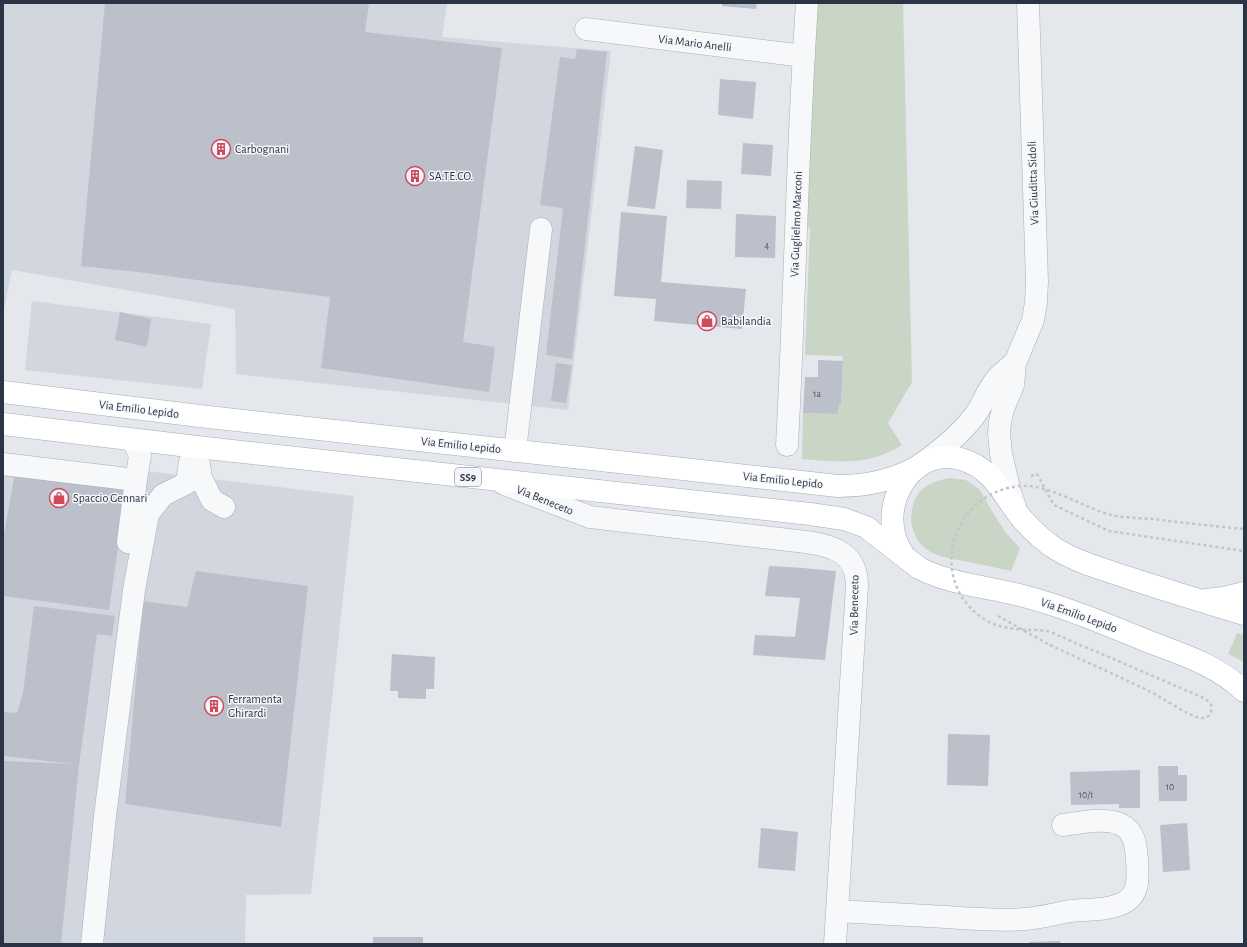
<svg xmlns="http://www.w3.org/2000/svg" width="1247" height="947" font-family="'Alegreya Sans',sans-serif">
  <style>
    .built { fill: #d2d6de }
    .green { fill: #c9d6c5 }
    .building { fill: #bbc0ca }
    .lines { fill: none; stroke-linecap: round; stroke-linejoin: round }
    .minor-casing { stroke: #a9aeb7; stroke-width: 23 }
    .major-casing { stroke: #a3abb8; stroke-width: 23 }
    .path { stroke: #c2c5cb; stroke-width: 2.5; stroke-dasharray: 3 3; stroke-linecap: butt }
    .minor { stroke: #f7f8fa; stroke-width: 22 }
    .major { stroke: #fff; stroke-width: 22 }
    .path-bridge { stroke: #c2c5cb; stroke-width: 2.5; stroke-dasharray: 3 3; stroke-linecap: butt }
    .labels { text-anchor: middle; stroke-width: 3; stroke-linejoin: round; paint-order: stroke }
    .number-label { font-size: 10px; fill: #4f5766 }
    .shield { fill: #f4f6f9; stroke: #676e7b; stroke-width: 1 }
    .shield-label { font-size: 11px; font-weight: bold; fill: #2b3445 }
    .street-label { font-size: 12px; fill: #2b3445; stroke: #f4f6f9 }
    .poi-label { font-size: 12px; fill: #2b3445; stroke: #f4f6f9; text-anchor: start }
  </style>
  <rect width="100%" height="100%" fill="#e4e7ec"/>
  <path class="built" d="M3,3H447L442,37L611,51L568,410L236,374L235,309L12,270L3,314Z
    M32,301L211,324L202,389L25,370Z
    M3,454L354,496L311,894L246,895L245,944H3Z"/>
  <path class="green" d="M816,3H903L912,382L888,423L902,445C869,466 840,462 802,459L803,413L838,414L839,404H841L843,361L842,356L805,355L810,229L806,223Z
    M950,478L966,480L980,490L993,513L1006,533L1020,548L1011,571C997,568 983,565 969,562C947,558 922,556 914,532C910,522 911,515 913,505C918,487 933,481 950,478Z
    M1237,633L1244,635V662L1228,654Z"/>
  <path class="building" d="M105,3H369L365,32L502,48L463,342L495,347L489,392L321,368L330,297L212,282L138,272L81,266Z
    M722,3H757L756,9L722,6Z
    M577,49L607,52L572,359L546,355L563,208L540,205L560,57L575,59Z
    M720,79L756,82L753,119L718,115Z
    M743,143L773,145L771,176L741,174Z
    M635,146L663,150L655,209L627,206Z
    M687,180L722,181L721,209L686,208Z
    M621,212L667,216L661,282L746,289L742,329L654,321L656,299L614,296Z
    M736,214L776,216L775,258L735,257Z
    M120,312L151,319L147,347L115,340Z
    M818,360L843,361L841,404H839L838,414L803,413L805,377H818Z
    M556,363L572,365L566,403L551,401Z
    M15,473L127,486L109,610L3,596V540Z
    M769,566L803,568L836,571L825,660L753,655L755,635L795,637L800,598L765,596Z
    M196,571L308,586L281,827L125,804L143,601L187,607Z
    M34,606L115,616L112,636L97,634L79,765L61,944H3V761L74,764L3,756V712L17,713L23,693Z
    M392,654L435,657L434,689H426V699L398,698V691H390Z
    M948,734L990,735L988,786L947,785Z
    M1158,766H1178V775H1187V801H1159Z
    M1140,770V808H1119V804L1071,805L1070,772Z
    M1187,823L1190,870L1163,872L1160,825Z
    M761,828L798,832L795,871L758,868Z
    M373,937H423V944H373Z
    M1060,941L1061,944H1029V942Z"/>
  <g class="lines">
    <defs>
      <path id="minor" d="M586,29L804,56
        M787,445C795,297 797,150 807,3
        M515,451L541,229
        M197,453L201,478L212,500L224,507
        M3,464L136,480L140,456L133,440
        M920,465C940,451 960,435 975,415C983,404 987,391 995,381C1001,372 1011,368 1017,359
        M504,484L590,517L806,542C834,546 857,553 857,586L835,944
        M1015,506L1010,492L1001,454L999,433L1000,422L1003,409L1013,385L1015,363L1033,320L1036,303L1037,281L1028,3
        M128,542L136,480
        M837,911C874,913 910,915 946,917C972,919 999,921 1025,919C1040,918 1054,914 1070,911C1087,909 1107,911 1123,903C1140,895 1138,876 1137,860C1136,846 1135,831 1120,824C1103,817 1080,823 1063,825
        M92,944L105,816L134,590L148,514L163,495L187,483L190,462L197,447"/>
      <path id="major" d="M3,392L208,417L838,486C867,486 892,481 917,467
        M3,424L197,447L810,514L844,519L866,527L919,568C952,585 991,587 1027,597C1068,608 1108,625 1147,641C1181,654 1217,665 1244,691
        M903,554C874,513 908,445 961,459C994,469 1002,494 1022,519C1032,530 1043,541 1056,549C1077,562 1102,569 1126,577C1165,590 1205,602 1244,614
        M1206,600L1224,598L1244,593"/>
    </defs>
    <use href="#minor" class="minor-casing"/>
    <use href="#major" class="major-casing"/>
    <path class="path" d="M1031,476L1037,474L1054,505L1109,531L1244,551
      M998,616L1050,645"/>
    <use href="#minor" class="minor"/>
    <use href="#major" class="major"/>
    <path class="path-bridge" d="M1050,645C1084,661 1118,676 1151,692C1161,697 1191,717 1200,718C1209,719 1213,712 1211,705L1206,699C1169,683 1132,667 1095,651C1084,647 1073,642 1062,637C1057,635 1052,632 1047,631C1042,630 1035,630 1030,630C1012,629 996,628 981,617C925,576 954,490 1022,486C1048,484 1085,508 1111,515C1124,518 1139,518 1153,519C1183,523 1214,526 1244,529"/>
  </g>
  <defs>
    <symbol id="building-ring" viewBox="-11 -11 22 22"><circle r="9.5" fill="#f4f6f9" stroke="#d1495b" stroke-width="1.5"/><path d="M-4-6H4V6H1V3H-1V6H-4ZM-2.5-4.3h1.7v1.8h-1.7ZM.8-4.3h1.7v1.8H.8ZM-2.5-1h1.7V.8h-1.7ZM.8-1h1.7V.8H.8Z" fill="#d1495b"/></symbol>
    <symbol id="shop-ring" viewBox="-11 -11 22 22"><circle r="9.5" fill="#f4f6f9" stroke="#d1495b" stroke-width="1.5"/><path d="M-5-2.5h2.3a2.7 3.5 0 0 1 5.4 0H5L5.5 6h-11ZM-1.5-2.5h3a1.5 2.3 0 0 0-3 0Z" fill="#d1495b"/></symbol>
  </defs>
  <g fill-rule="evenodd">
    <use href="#building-ring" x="210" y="138" width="22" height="22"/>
    <use href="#building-ring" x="404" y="165" width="22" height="22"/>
    <use href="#shop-ring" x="696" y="310" width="22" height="22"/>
    <use href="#shop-ring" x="48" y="487" width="22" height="22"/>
    <use href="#building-ring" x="203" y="695" width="22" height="22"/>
  </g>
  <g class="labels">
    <g class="number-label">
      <text x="767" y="249">4</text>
      <text x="817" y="397">1a</text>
      <text x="1170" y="790">10</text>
      <text x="1086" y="798">10/1</text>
    </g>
    <rect class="shield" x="455" y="468" width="26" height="18" rx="3"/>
    <g class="shield-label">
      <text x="468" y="481">SS9</text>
    </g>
    <g class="street-label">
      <text transform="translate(695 43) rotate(7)" y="4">Via Mario Anelli</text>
      <text transform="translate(1033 183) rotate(-92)" y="4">Via Giuditta Sidoli</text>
      <text transform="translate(796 224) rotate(-88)" y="4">Via Guglielmo Marconi</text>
      <text transform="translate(139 409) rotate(7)" y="4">Via Emilio Lepido</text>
      <text transform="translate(461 445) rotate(6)" y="4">Via Emilio Lepido</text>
      <text transform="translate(783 480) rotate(6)" y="4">Via Emilio Lepido</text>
      <text transform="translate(545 500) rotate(22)" y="4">Via Beneceto</text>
      <text transform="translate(854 605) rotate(-89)" y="4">Via Beneceto</text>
      <text transform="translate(1079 615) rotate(20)" y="4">Via Emilio Lepido</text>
    </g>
    <g class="poi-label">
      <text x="235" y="153">Carbognani</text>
      <text x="429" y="180">SA.TE.CO.</text>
      <text x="721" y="325">Babilandia</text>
      <text x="73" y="502">Spaccio Gennari</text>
      <text x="228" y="703">Ferramenta<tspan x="228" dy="14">Ghirardi</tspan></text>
    </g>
  </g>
  <rect width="1247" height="947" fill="none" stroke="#2b3445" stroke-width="8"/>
</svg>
